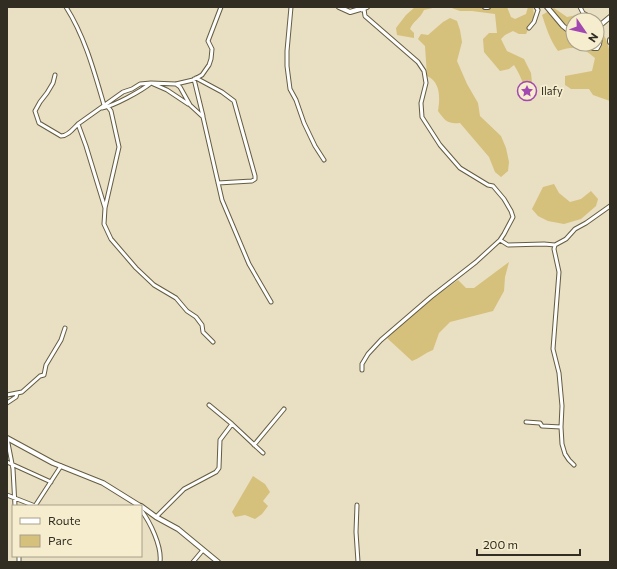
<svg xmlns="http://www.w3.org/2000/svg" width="617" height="569" font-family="Commissioner,sans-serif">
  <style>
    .green { fill: #d5c07c }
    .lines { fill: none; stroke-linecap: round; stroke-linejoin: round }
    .street-casing { stroke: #645c42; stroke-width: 5 }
    .secondary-casing { stroke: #645c42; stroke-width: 6 }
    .street { stroke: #fff; stroke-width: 3 }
    .secondary { stroke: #fff; stroke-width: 4 }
    .labels { text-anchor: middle; stroke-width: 3.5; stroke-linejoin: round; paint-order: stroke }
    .poi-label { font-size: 11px; fill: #312d22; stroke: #f6edcf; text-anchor: start }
  </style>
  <rect width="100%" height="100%" fill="#e9dfc2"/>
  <path class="green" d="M415,7H437L424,10C420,19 413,21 410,29L414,33V38L397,35L396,28L406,15Z
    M449,7H507L511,17L515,19L526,14L528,7H533L534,17L526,34H519L513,31L505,35L501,39L507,51L524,59L531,73L533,93L532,101L527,100C525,87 521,76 514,65L509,69L500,71L484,52L483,39L489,33H497L495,14L472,11H460Z
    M554,8L567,17L577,15L585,20H573V44H597V28C616,41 610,80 610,101L593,95L589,89H571L565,85V76L592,71L595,58C581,46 575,46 558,51C550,40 546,27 542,15Z
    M450,18L457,21L460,30L462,42L457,61L467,84L478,103L480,116L501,136L506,148L509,162L508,171L501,177L495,172L489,157L460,123C448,124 445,121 438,111C440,99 441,82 427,76L425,46L418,39L421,34L428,35L443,22Z
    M554,184L559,193L570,202L581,199L591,191L598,199L596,206L581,219L564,224L548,221L538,216L532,209L543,187Z
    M509,262L505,277L504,291L493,311L450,322L439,333L433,350C425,353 420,358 412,361L387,338L392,332L434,297L458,280L466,288H474Z
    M253,476L265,484L270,492L263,501L268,506L262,514L255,519L245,515L235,517L232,512Z"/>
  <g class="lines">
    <defs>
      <path id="street" d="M66,7C85,37 94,71 104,105
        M291,7L287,51V66L290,89L296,100L304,123L315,146L324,160
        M580,7L583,13L595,20
        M362,10L364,9L365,16L418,62L424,71L426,83L421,103L422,117L440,145L460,168L488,185L493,186L504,199L511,211L513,217L504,234L500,240L476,262L431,297L381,340L368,354L362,364V370
        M529,28L534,22L538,10L536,7
        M55,75L53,83L47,93L40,102L35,111L39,123L61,136C68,136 73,129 78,124
        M196,78L222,92L234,101L255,176V179L252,181L218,183
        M194,79L203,116
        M176,84L180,87L190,105L203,117L222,200L249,264L271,302
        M102,108C114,106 141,91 151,83L167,90L188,104
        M105,208L119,147L111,111L108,107
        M500,240L508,245L544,244L555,245
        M213,342L203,332L202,325L196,317L187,311L176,298L154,285L136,268L111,239L104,224L105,208L86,146L78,124L123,92L132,89L140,84L151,83L176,84L193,80L202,75L209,65L211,59L212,49L208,41L221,7
        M7,395L22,392L40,376L44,375L46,365L61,340L65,328
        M7,403L16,397L17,394
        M526,422L540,423L542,426L561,427
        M232,424L263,453
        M7,438L13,469L15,506
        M254,445L284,409
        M7,462L51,482
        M574,465L569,460L565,454L562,444L561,427L562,406L559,373L553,349L559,272L554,249L555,245L566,239L575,229L586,223L610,206
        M7,495L35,506
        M357,505L356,532L358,562
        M35,506L61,466
        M141,510C150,522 162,546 160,562
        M156,517L184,489L216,472L219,468L220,440L232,424L209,405
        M19,562V556
        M193,562L203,550"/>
      <path id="secondary" d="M339,7L350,12L367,7
        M485,7H488
        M547,7L563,26L573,34
        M610,40V42
        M587,44L593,48H597C602,41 599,34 598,27L610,17
        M7,438L53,463L103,483L140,506
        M141,506L156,517L178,529L218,562"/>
    </defs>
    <use href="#street" class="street-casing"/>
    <use href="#secondary" class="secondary-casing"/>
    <use href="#street" class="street"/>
    <use href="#secondary" class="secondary"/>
  </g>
  <defs>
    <symbol id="sight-ring" viewBox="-11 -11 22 22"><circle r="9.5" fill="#f6edcf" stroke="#a347b1" stroke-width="1.5"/><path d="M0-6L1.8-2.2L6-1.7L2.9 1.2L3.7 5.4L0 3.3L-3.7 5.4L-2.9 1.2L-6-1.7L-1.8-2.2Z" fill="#a347b1"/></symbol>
  </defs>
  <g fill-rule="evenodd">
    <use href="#sight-ring" x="516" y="80" width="22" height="22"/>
  </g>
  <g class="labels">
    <g class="poi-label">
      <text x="541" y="95">Ilafy</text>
    </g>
  </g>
  <rect width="617" height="569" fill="none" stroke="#312d22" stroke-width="16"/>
  <rect x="12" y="505" width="130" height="52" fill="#f6edcf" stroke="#a7a08a"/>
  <rect x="20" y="518" width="20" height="6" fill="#ffffff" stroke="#a7a08a"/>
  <text x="48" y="525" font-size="12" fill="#312d22">Route</text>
  <rect x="20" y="535" width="20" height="12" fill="#d5c07c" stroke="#a7a08a"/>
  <text x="48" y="545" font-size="12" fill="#312d22">Parc</text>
  <g transform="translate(585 32) rotate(124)"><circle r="19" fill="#f6edcf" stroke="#a7a08a"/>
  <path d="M0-3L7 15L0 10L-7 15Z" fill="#a347b1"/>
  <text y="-6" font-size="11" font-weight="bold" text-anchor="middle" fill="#312d22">N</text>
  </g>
  <path d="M477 549v6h103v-6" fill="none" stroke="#312d22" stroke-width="2"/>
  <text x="483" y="549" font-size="12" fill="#312d22" stroke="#f6edcf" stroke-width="3" paint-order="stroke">200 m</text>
</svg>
